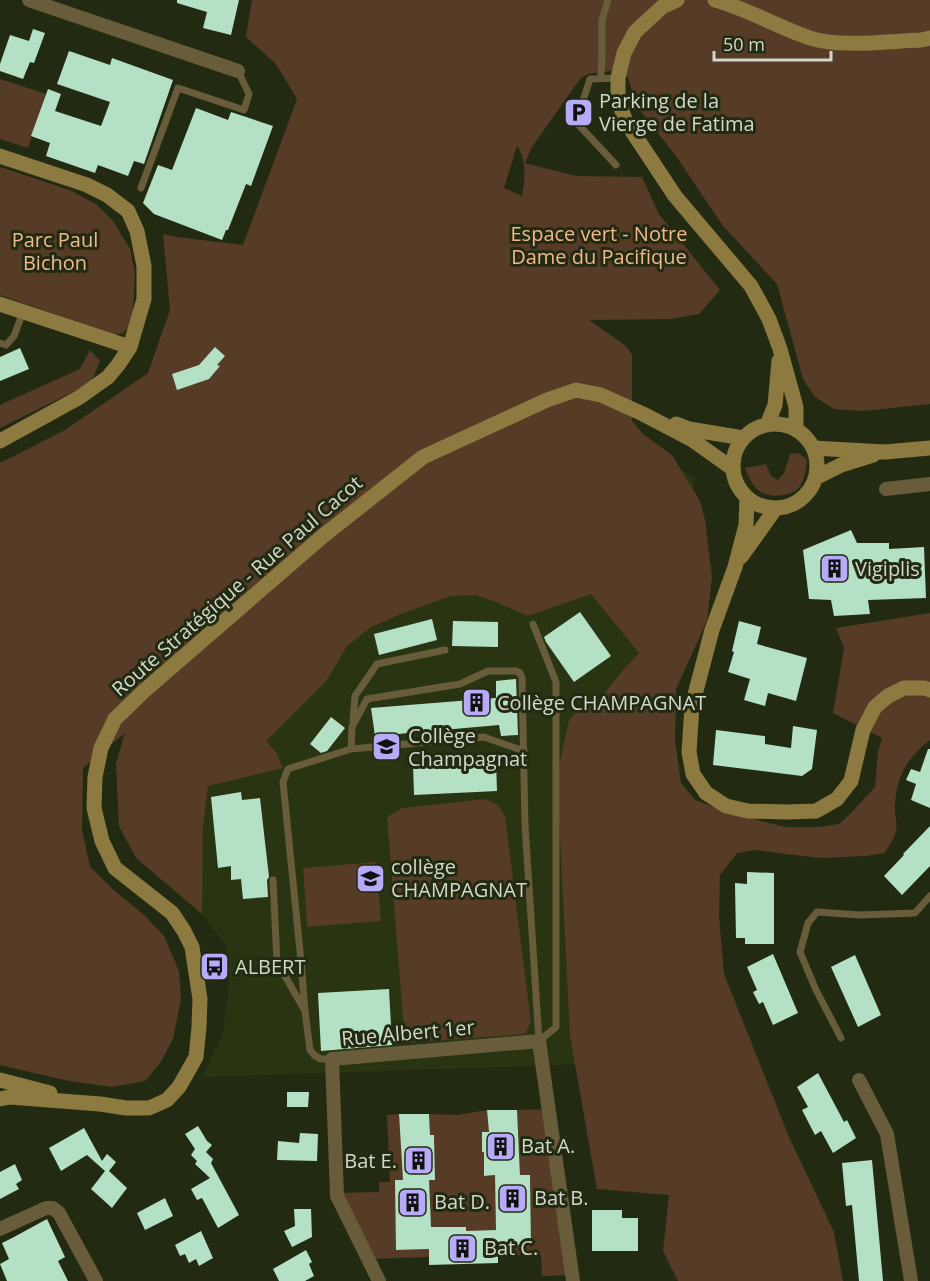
<svg xmlns="http://www.w3.org/2000/svg" width="930" height="1281" font-family="'Open Sans',sans-serif">
  <style>
    .built { fill: #293413 }
    .green { fill: #563b26; fill-rule: evenodd }
    .building { fill: #b4e0c5 }
    .lines { fill: none; stroke-linecap: round; stroke-linejoin: round }
    .lane { stroke: #685c3a; stroke-width: 7 }
    .street { stroke: #685c3a; stroke-width: 14 }
    .secondary { stroke: #8d7a40; stroke-width: 15 }
    .labels { text-anchor: middle; stroke-width: 6; stroke-linejoin: round; paint-order: stroke }
    .poi-label { font-size: 20px; fill: #d2d8c9; stroke: #222b12; text-anchor: start }
    .park-label { font-size: 20px; fill: #f2b88d; stroke: #222b12 }
    .street-label { font-size: 20px; fill: #d2d8c9; stroke: #222b12 }
  </style>
  <rect width="100%" height="100%" fill="#222b12"/>
  <path class="built" d="M653,454L695,478L668,670L656,705L744,1059L202,1077L223,1033L229,980L227,947L202,914L136,858L119,826L116,763Z"/>
  <path class="green" d="M252,0H930V404L863,411L834,409L815,397L803,379L777,284L723,226L676,156L638,108L628,78L610,71L588,74L580,79L532,147L525,163L576,176L642,177L659,214L720,290L699,314L671,319L589,320L626,346L632,355V421L643,434L672,455L700,501L705,520L712,577L707,621L676,689L675,740L681,783L695,800L737,815L785,827H819L839,824L850,814L875,787L878,752L882,738L833,713L844,648L836,628L930,613V740C907,758 897,775 895,804C894,814 898,823 896,832C894,839 888,847 885,853L866,856L819,858L754,850L737,853L720,875L719,916L724,974L789,1137L834,1232L843,1281H678L663,1251L669,1195L597,1189L570,1036L557,776L569,720L582,706L601,698L624,669L639,653L591,594L528,616L496,602L476,595L451,596L401,614L373,626L347,646L327,680L266,741L276,752L283,768L208,786L203,827L202,914L136,858L119,826L116,763L125,733L83,768L82,830L90,867L115,891L144,915L164,936L179,971L181,999L173,1039L160,1063L145,1081L112,1087L69,1081L0,1065V463L65,430L148,373L170,310L163,234L177,237L243,245L297,99L276,64L246,37ZM517,146C527,160 525,179 522,196L504,188Z
    M0,79L46,94L28,148L0,139Z
    M0,167L72,191L97,205L113,221L130,249L135,273L133,313L129,327L123,333L114,335L0,295Z
    M90,350L100,361L91,383L0,428V405L80,369Z
    M799,453L807,460C806,467 805,476 802,483C798,491 791,494 783,495C761,499 752,487 745,468L766,464L771,476L778,480L784,473L790,454Z
    M486,799L498,805L505,816L531,1022L525,1034L405,1043L387,817L402,808Z
    M376,862L381,921L307,927L303,868Z
    M549,1109L572,1275L542,1276L541,1255H498V1246L531,1245L530,1175H520L517,1110Z
    M487,1110L489,1132H482V1151L484,1152L485,1176L495,1175L498,1230L466,1237L465,1227H452L429,1236V1180L435,1179L434,1136L430,1135L429,1114L457,1115Z
    M399,1114L403,1180L397,1250L429,1249V1257L368,1259L337,1193L379,1192V1182H390L387,1115Z"/>
  <path class="building" d="M177,0H239L231,35L203,28L207,12L177,3Z
    M33,29L45,33L34,63L30,62L23,79L0,71V64L10,35L29,41Z
    M69,51L110,65L112,58L173,80L144,164L134,161L128,176L98,165L95,173L46,156L50,143L31,136L48,89L61,94L55,111L101,126L110,102L57,84Z
    M196,108L228,120L231,112L273,126L251,186L246,184L228,230H226L222,240L154,214L143,203L158,165L172,170Z
    M215,347L225,356L217,365L220,366L209,379L177,390L172,374L199,365Z
    M20,348L29,369L0,381V357Z
    M851,530L857,543H889V549L924,547L926,598L868,600L870,614L834,616L831,600L809,599L803,550Z
    M580,612L611,656L574,682L546,642L544,637Z
    M432,619L437,640L379,655L374,634Z
    M453,621L498,622V647L452,646Z
    M739,621L761,627L757,644L807,658L796,701L768,693L765,706L744,700L750,679L728,672L734,652L732,651Z
    M516,679L518,735L501,736L499,725L375,736L371,708L496,698V681Z
    M331,717L345,728L327,751L321,753L310,744Z
    M793,726L817,730L812,769L802,776L713,765L716,730L765,736V744L791,748Z
    M928,749H930V808L911,800L916,784L906,780L911,769L920,772Z
    M496,761L497,791L414,795L413,764Z
    M241,792L242,800L260,798L269,877L267,880L268,897L243,899L241,879L231,880V866L218,868L211,797Z
    M930,826V866L902,895L884,876L904,855L903,854Z
    M747,872L774,873V944H745V938H736L735,883L747,884Z
    M773,954L798,1013L773,1025L763,1002L759,1004L753,992L757,990L747,967Z
    M855,955L881,1015L858,1027L831,967Z
    M389,989L392,1045L321,1051L318,993Z
    M818,1073L844,1122L847,1120L856,1138L833,1153L821,1131L815,1135L802,1110L808,1107L797,1087Z
    M287,1092H309L308,1107H287Z
    M487,1110H517L520,1175H530L531,1245L498,1246V1263L429,1265V1249L396,1250L395,1180H403L399,1114H429L430,1135H434L435,1180H429L431,1227H466V1231L496,1230L495,1175L484,1176V1152H482V1132H489Z
    M198,1126L207,1141L212,1145L206,1152L213,1159L211,1163L239,1215L218,1228L202,1198L197,1200L191,1189L210,1178L195,1164L197,1161L191,1155L195,1149L185,1134Z
    M84,1128L102,1161L107,1154L116,1162L109,1171L127,1188L112,1208L91,1189L105,1171L87,1155L61,1171L49,1148Z
    M300,1133L318,1134L317,1161L277,1160L278,1141L299,1143Z
    M872,1160L883,1281H859L852,1205L846,1206L842,1163Z
    M15,1164L22,1180L16,1184L19,1189L0,1199V1172Z
    M165,1198L173,1216L145,1230L137,1213Z
    M294,1209H311L312,1237L292,1247L284,1231L295,1226Z
    M592,1210H622V1218H638V1251H592Z
    M47,1219L65,1257L58,1261L68,1281H7L0,1264L9,1259L2,1243L14,1237Z
    M201,1231L213,1258L199,1266L196,1259L189,1263L185,1254L180,1256L175,1245Z
    M306,1250L312,1262L309,1264L314,1276L305,1281H279L273,1269Z"/>
  <g class="lines">
    <path class="lane" d="M601,78L602,53V20L608,0
      M616,165L576,122L590,79L618,78
      M141,188L178,88L244,110L249,94L238,71
      M0,343L6,345L14,336L23,312
      M533,624L556,682V1027L539,1041
      M353,722L355,696L377,664L445,650
      M351,749L484,737L524,751
      M273,880L277,962L305,1011L310,1050L315,1056L321,1059H332
      M305,1011L301,961L283,782L288,769L351,749L352,727L367,699L460,684L488,671H516L520,673L522,678L525,825L539,1041
      M841,1038L816,990L800,952L808,923L817,912L861,915L915,913L930,896"/>
    <path class="street" d="M29,0L238,71
      M886,489L930,484
      M859,1080L887,1134L911,1281
      M0,1229L46,1208H53L59,1213L96,1281
      M379,1281L337,1196L332,1059L539,1041L573,1281"/>
    <path class="secondary" d="M677,0L662,7L635,32L624,53L618,78V100L626,122L675,196L751,286L769,319L780,349L796,407V430
      M715,0C748,9 777,27 810,38C840,48 889,41 921,40L930,38
      M0,156L87,185L107,195L128,211L137,231L144,266V299L130,347L118,365L108,377L80,397L0,441
      M0,304L130,347
      M676,424L689,429L743,438
      M733 466a42 42 0 1 1 84 0a42 42 0 1 1-84 0Z
      M767,425L775,405L779,361
      M813,448L885,452L930,448
      M815,478L841,465L873,455
      M747,498L746,525L735,567L712,630L692,706L689,752L693,774L706,793L726,806L748,811L786,812L816,811L837,799L851,781L863,730L875,707L888,696L904,688H924L930,690
      M741,557L776,508
      M0,1080L50,1093
      M0,1099L10,1097L100,1104L126,1108H149L167,1100L179,1087L196,1057L199,1027L200,999L192,947L184,931L172,913L115,868L102,841L94,808L95,777L101,748L115,719L145,690L323,536L423,457L547,400L576,390L601,395L643,414L691,439L733,469"/>
  </g>
  <defs>
    <symbol id="parking-square" viewBox="-11 -11 22 22"><rect x="-9" y="-9" width="18" height="18" rx="4" fill="#b7abf8" stroke="#222b12"/><path d="M-3.5-5.5H1a3.5 3.5 0 0 1 0 7H-1V5.5H-3.5ZM-1-3.4V-.6H.8a1.4 1.4 0 0 0 0-2.8Z" fill="#111"/></symbol>
    <symbol id="building-square" viewBox="-11 -11 22 22"><rect x="-9" y="-9" width="18" height="18" rx="4" fill="#b7abf8" stroke="#222b12"/><path d="M-4-6H4V6H1V3H-1V6H-4ZM-2.5-4.3h1.7v1.8h-1.7ZM.8-4.3h1.7v1.8H.8ZM-2.5-1h1.7V.8h-1.7ZM.8-1h1.7V.8H.8Z" fill="#111"/></symbol>
    <symbol id="school-square" viewBox="-11 -11 22 22"><rect x="-9" y="-9" width="18" height="18" rx="4" fill="#b7abf8" stroke="#222b12"/><path d="M0-5L7-2L0 1L-7-2ZM-4 1L0 2.5L4 1V4Q0 6-4 4Z" fill="#111"/></symbol>
    <symbol id="bus-square" viewBox="-11 -11 22 22"><rect x="-9" y="-9" width="18" height="18" rx="4" fill="#b7abf8" stroke="#222b12"/><path d="M-5-6H5V4H4V6H2V4H-2V6H-4V4H-5ZM-3.5-4V0h7V-4ZM-3.5 1.2v1.5H-2V1.2ZM2 1.2v1.5H3.5V1.2Z" fill="#111"/></symbol>
  </defs>
  <g fill-rule="evenodd">
    <use href="#parking-square" x="562" y="96" width="33" height="33"/>
    <use href="#building-square" x="818" y="552" width="33" height="33"/>
    <use href="#building-square" x="460" y="686" width="33" height="33"/>
    <use href="#school-square" x="370" y="730" width="33" height="33"/>
    <use href="#school-square" x="354" y="862" width="33" height="33"/>
    <use href="#bus-square" x="198" y="950" width="33" height="33"/>
    <use href="#building-square" x="484" y="1130" width="33" height="33"/>
    <use href="#building-square" x="402" y="1144" width="33" height="33"/>
    <use href="#building-square" x="496" y="1182" width="33" height="33"/>
    <use href="#building-square" x="396" y="1186" width="33" height="33"/>
    <use href="#building-square" x="446" y="1232" width="33" height="33"/>
  </g>
  <g class="labels">
    <g class="poi-label">
      <text x="599" y="108">Parking de la<tspan x="599" dy="23">Vierge de Fatima</tspan></text>
      <text x="855" y="576">Vigiplis</text>
      <text x="497" y="710">Collège CHAMPAGNAT</text>
      <text x="408" y="743">Collège<tspan x="408" dy="23">Champagnat</tspan></text>
      <text x="391" y="874">collège<tspan x="391" dy="23">CHAMPAGNAT</tspan></text>
      <text x="235" y="974">ALBERT</text>
      <text x="521" y="1153">Bat A.</text>
      <text x="397" y="1168" text-anchor="end">Bat E.</text>
      <text x="534" y="1205">Bat B.</text>
      <text x="434" y="1209">Bat D.</text>
      <text x="484" y="1255">Bat C.</text>
    </g>
    <g class="park-label">
      <text x="599" y="241">Espace vert - Notre<tspan x="599" dy="23">Dame du Pacifique</tspan></text>
      <text x="55" y="247">Parc Paul<tspan x="55" dy="23">Bichon</tspan></text>
    </g>
    <g class="street-label">
      <text transform="translate(237 586) rotate(-41)" y="7">Route Stratégique - Rue Paul Cacot</text>
      <text transform="translate(408 1033) rotate(-5)" y="7">Rue Albert 1er</text>
    </g>
  </g>
  <path d="M714 51v9h117v-9" fill="none" stroke="#d2d8c9" stroke-width="3"/>
  <text x="723" y="51" font-size="18" fill="#d2d8c9" stroke="#222b12" stroke-width="4.5" paint-order="stroke">50 m</text>
</svg>
